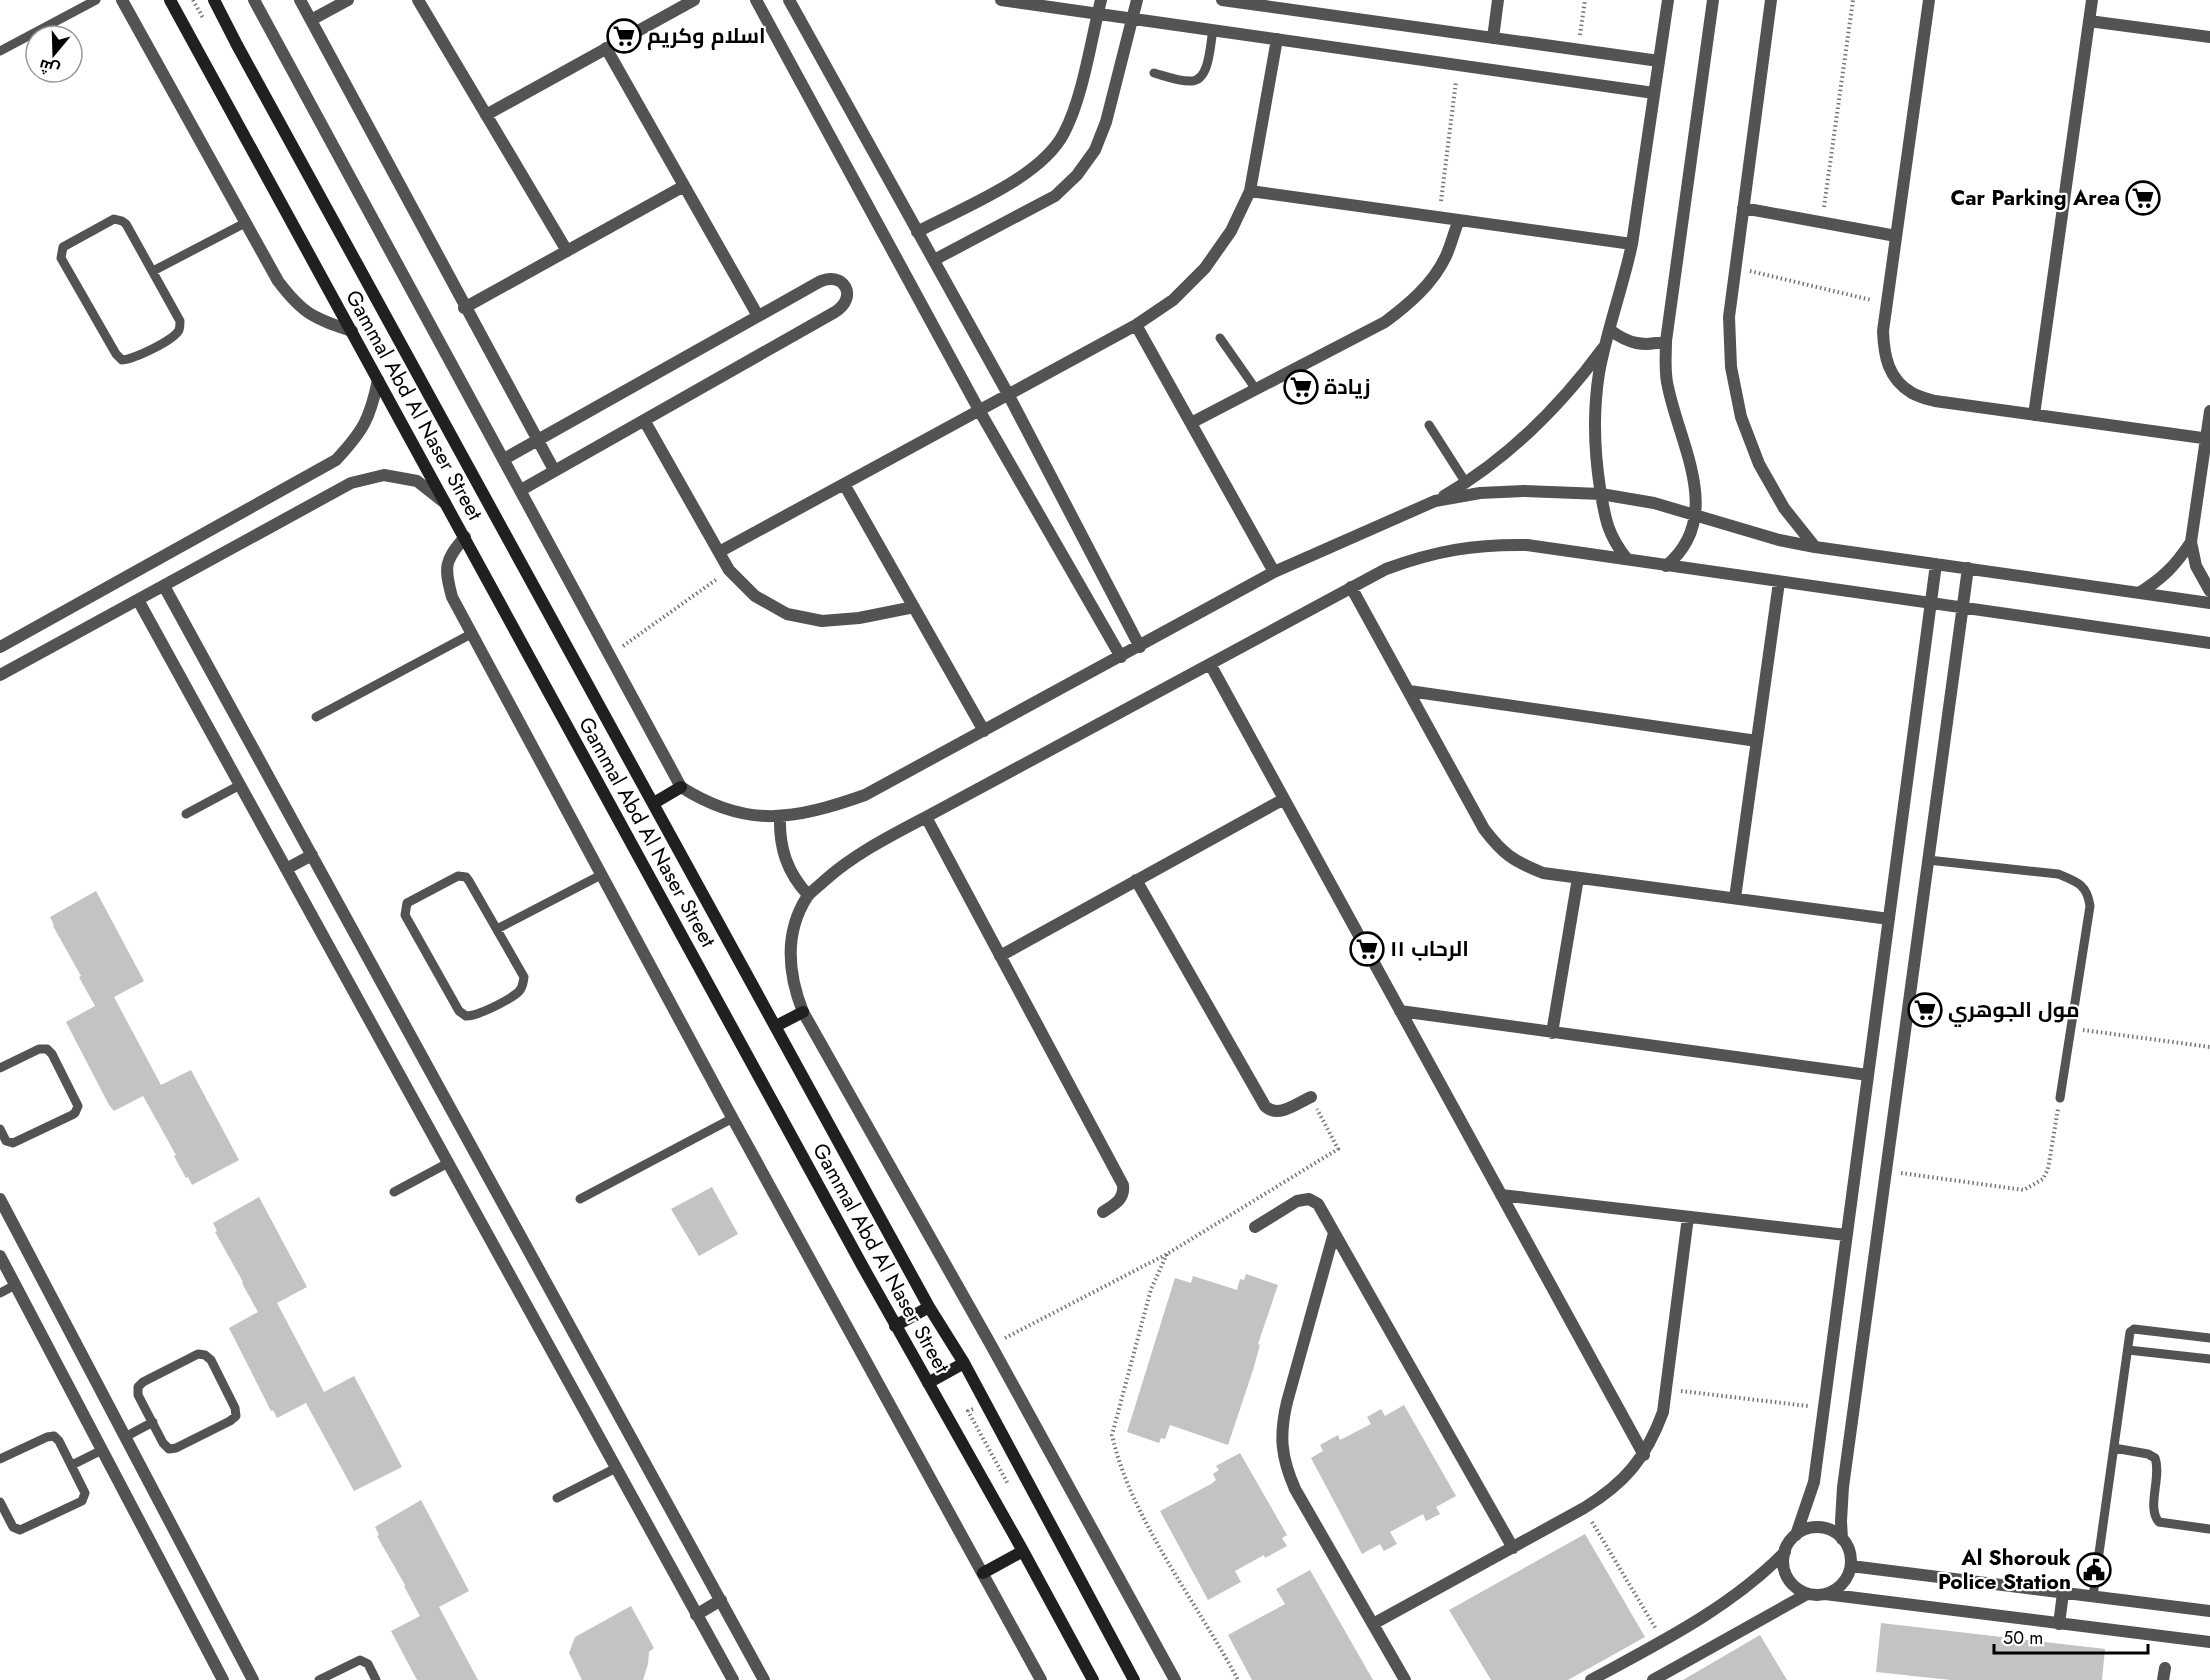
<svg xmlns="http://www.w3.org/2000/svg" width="2210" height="1680" font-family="Jost,Cairo,sans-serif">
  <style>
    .building { fill: #c3c3c3 }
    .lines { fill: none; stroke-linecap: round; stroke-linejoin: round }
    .path { stroke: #757575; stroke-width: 4; stroke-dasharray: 1.5 3; stroke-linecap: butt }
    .service { stroke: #535353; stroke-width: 9 }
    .minor { stroke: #535353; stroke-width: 12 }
    .tertiary { stroke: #535353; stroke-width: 12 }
    .secondary { stroke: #202020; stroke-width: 12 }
    .labels { text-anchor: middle; stroke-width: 4.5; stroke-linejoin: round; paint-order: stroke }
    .poi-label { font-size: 21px; font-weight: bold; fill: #000; stroke: #fff; text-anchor: start }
    .street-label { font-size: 21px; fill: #000; stroke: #fff }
  </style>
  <rect width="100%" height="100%" fill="#fff"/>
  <path class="building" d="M96,891L144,981L114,997L161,1085L191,1070L239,1160L192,1185L188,1177L186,1178L174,1156L176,1155L143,1096L114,1111L109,1105L66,1022L95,1006L79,977L81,976L53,926L54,925L50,917Z
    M712,1187L738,1234L699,1256L671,1209Z
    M259,1197L307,1287L277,1303L324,1392L354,1376L402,1467L354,1491L306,1403L277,1418L273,1410L271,1411L229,1328L258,1312L242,1283L243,1282L215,1232L217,1231L213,1223Z
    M1246,1274L1278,1285L1258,1344L1260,1345L1253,1370L1228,1445L1170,1425L1165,1439L1161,1438L1159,1443L1127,1432L1175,1278L1191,1283L1193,1276L1237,1290L1240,1279L1244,1280Z
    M1404,1405L1456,1496L1436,1507L1440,1514L1426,1521L1423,1514L1390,1532L1397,1544L1384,1551L1380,1544L1362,1554L1311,1458L1323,1451L1320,1445L1338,1435L1340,1440L1371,1424L1367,1417L1381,1409L1385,1416Z
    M1240,1453L1287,1535L1282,1538L1287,1546L1265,1558L1264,1555L1235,1571L1241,1582L1208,1600L1160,1511L1211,1484L1216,1480L1213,1474L1219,1470L1216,1466Z
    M421,1500L469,1591L439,1607L478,1680H417L391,1631L420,1616L404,1586L405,1585L377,1536L379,1535L375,1527Z
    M1585,1534L1645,1637L1568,1680H1491L1449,1610Z
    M1310,1570L1373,1680H1252L1228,1635L1285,1604L1276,1589Z
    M631,1606L654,1648L649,1652L648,1664L643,1680H582L569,1653L575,1637Z
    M1881,1623L2105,1649L2102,1680H1951L1876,1672Z
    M1760,1635L1787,1680H1683Z"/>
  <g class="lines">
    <path class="path" d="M193,0L203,18
      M1580,35L1585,0
      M1441,201L1456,81
      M1824,207L1853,0
      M1750,271L1871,300
      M623,646L717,579
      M2083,1030L2210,1047
      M1901,1173L2024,1190L2043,1179L2048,1169L2058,1109
      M1167,1254L1151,1289L1112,1435C1130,1518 1198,1604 1238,1680
      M1005,1338L1167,1254L1338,1149L1317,1109
      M1681,1391L1808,1406
      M973,1409L968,1411L1008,1484
      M1592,1522L1656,1629"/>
    <path class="service" d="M0,51L96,0
      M1154,73C1165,76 1180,82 1192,81C1210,80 1210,44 1213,30
      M114,219L122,221L126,224L180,321C180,324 180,327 179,330C173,341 134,359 122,360L116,354L61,258L63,247Z
      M153,271L245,223
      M1220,338L1255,388
      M1429,425L1466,483
      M316,717L471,634
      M186,814L240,785
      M1928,860L2058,874C2078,882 2087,885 2090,906L2060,1098
      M458,876L466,877L469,881L524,977C523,984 522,990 516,994C505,1002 478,1016 466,1016L459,1011L405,915L407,903Z
      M497,929L601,875
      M0,1068L39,1049H47L52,1054L78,1106L75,1113L72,1115L13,1143L6,1141L0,1129
      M394,1192L448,1163
      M580,1199L733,1118
      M0,1293L15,1285
      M2128,1350L2210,1359
      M198,1354L205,1355L211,1360L235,1408L236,1416L230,1421L176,1448L169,1449L163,1443L138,1395V1387L143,1382Z
      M125,1437L153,1422
      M2114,1448L2148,1454L2155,1458C2162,1476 2146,1508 2159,1522L2209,1529
      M0,1459L47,1437L54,1436L59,1441L85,1493L82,1501L20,1530L13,1527L0,1502
      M72,1465L102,1450
      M557,1498L616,1468
      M2093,1596L2130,1332L2134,1329L2210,1338
      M319,1680L360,1660L368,1664L376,1680"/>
    <path class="minor" d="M300,0L554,470
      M418,0L567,251
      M756,0L979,410L1121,657
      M789,0L1008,394L1140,647
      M1001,0L1654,93
      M1222,0L1659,61
      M1771,0L1729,317L1731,367L1741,417L1759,464L1784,508L1815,547
      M1929,0L1883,331C1884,356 1888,379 1912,393C1919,397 1928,399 1935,401L2210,439
      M311,20L348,0
      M2089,21L2210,37
      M1493,38L1498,0
      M606,48L758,316
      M486,115L694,0
      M1250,191L1632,244
      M1743,208L1896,236
      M917,232C962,208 1041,178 1064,133C1083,97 1091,40 1101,0
      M934,260L1055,196L1077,175L1095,150L1106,122L1137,0
      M464,308L684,186
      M1136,325L1274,572
      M1610,330C1629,344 1643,347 1666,341
      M2210,411L2191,542L2196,566L2210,591
      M2034,415L2092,0
      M644,420L729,570L755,596L787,614L822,621L859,618L914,607
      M1191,423L1385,322C1409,304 1433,284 1446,256C1451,245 1454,232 1459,220
      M504,459L819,282C844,270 859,297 835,312L521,490
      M844,484L984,731
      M1444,496C1509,458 1559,408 1603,348
      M719,552L1136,325L1173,300L1205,268L1231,231L1250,191L1277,39
      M1627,559C1607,534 1605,518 1600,488C1594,449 1593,411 1599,373C1607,329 1623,287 1632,244L1668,0
      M1666,566C1725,517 1680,446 1668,387C1664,372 1666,355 1666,341L1713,0
      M164,586L764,1680
      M1351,587L1484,829C1503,854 1513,861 1543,873L1889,919
      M2139,593C2163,578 2175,566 2191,542
      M138,600L733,1680
      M0,647L336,460C363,431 370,419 378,380
      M1210,664L1644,1455
      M0,675L351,483L384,475L417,481L445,503
      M1409,691L1757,741
      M681,787C747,829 794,820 865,795L1274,572L1435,501L1480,493L1524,491L1601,494L1654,503L1779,540L1815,547L2210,603
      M780,817C779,848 787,872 808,895
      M926,817L1123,1185C1125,1200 1113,1205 1103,1212
      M286,869L312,855
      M1136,880L1265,1106C1278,1119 1297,1103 1311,1097
      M1735,898L1779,582
      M1000,956L1284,799
      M1400,1011L1868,1075
      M803,1012C788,974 784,933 807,897C811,891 819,886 824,881C854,854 890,836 926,817L1386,569C1435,551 1474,544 1527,545L2210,643
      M1552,1033L1578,878
      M1501,1195L1846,1235
      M0,1199L253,1680
      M1255,1227L1297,1201L1309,1199L1318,1204L1513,1548
      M1334,1233L1287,1402C1279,1436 1281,1457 1295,1489L1405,1680
      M0,1256L223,1680
      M1783 1561a34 34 0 1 1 68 0a34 34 0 1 1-68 0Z
      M1796,1535L1814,1482L1936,564
      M1842,1539L1841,1521L1843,1487L1968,568
      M1851,1566L2210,1611
      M1825,1594L2210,1642
      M696,1615L721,1600
      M1373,1624L1584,1508C1625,1483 1646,1458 1663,1412L1688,1217
      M2059,1624L2063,1593
      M1591,1680C1659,1643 1730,1608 1785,1552
      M1653,1680L1807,1594
      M2163,1680L2165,1668"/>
    <path class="tertiary" d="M122,0L278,281C303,314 313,318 352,331
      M254,0L681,787
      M465,537C444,561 444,567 452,597L728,1110L1041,1680
      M803,1012L991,1345L1175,1680"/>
    <path class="secondary" d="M170,0L863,1267L1023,1551L1093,1680
      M214,0L237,45L929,1307L964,1363L1134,1680
      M654,803L681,787
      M776,1026L803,1012
      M895,1326L929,1307
      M928,1383L964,1363
      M983,1573L1023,1551"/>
  </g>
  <defs>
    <symbol id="supermarket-ring" viewBox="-11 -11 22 22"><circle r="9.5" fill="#fff" stroke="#000" stroke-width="1.5"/><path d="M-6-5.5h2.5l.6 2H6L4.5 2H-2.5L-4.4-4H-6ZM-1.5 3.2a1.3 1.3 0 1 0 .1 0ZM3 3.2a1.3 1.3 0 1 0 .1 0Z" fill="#000"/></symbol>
    <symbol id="civic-ring" viewBox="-11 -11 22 22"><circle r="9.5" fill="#fff" stroke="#000" stroke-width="1.5"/><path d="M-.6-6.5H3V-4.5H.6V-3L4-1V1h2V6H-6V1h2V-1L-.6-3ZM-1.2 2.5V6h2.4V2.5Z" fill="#000"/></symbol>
  </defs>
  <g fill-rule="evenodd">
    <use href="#supermarket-ring" x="605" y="17" width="38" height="38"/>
    <use href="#supermarket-ring" x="2124" y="179" width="38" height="38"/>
    <use href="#supermarket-ring" x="1282" y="368" width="38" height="38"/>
    <use href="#supermarket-ring" x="1348" y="930" width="38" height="38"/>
    <use href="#supermarket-ring" x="1906" y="991" width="38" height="38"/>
    <use href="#civic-ring" x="2075" y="1551" width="38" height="38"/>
  </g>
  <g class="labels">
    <g class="poi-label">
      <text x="647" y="43">اسلام وكريم</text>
      <text x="2120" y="205" text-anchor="end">Car Parking Area</text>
      <text x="1324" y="394">زيادة</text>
      <text x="1390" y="956">الرحاب ١١</text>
      <text x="1948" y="1017">مول الجوهري</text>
      <text x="2071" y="1565" text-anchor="end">Al Shorouk<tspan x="2071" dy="24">Police Station</tspan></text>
    </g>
    <g class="street-label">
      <text transform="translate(414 405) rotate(61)" y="7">Gammal Abd Al Naser Street</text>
      <text transform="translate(647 832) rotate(61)" y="7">Gammal Abd Al Naser Street</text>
      <text transform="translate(881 1258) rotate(61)" y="7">Gammal Abd Al Naser Street</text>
    </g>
  </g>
  <g transform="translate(54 54) rotate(199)"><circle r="28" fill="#ffffff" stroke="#999999" stroke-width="1.5"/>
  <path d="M0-4.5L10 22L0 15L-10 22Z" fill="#000000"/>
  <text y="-9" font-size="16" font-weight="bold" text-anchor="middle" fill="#000000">ش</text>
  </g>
  <path d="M1994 1644v9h154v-9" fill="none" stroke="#000000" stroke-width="3"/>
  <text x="2003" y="1644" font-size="18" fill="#000000" stroke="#ffffff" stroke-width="4.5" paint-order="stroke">50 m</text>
</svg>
